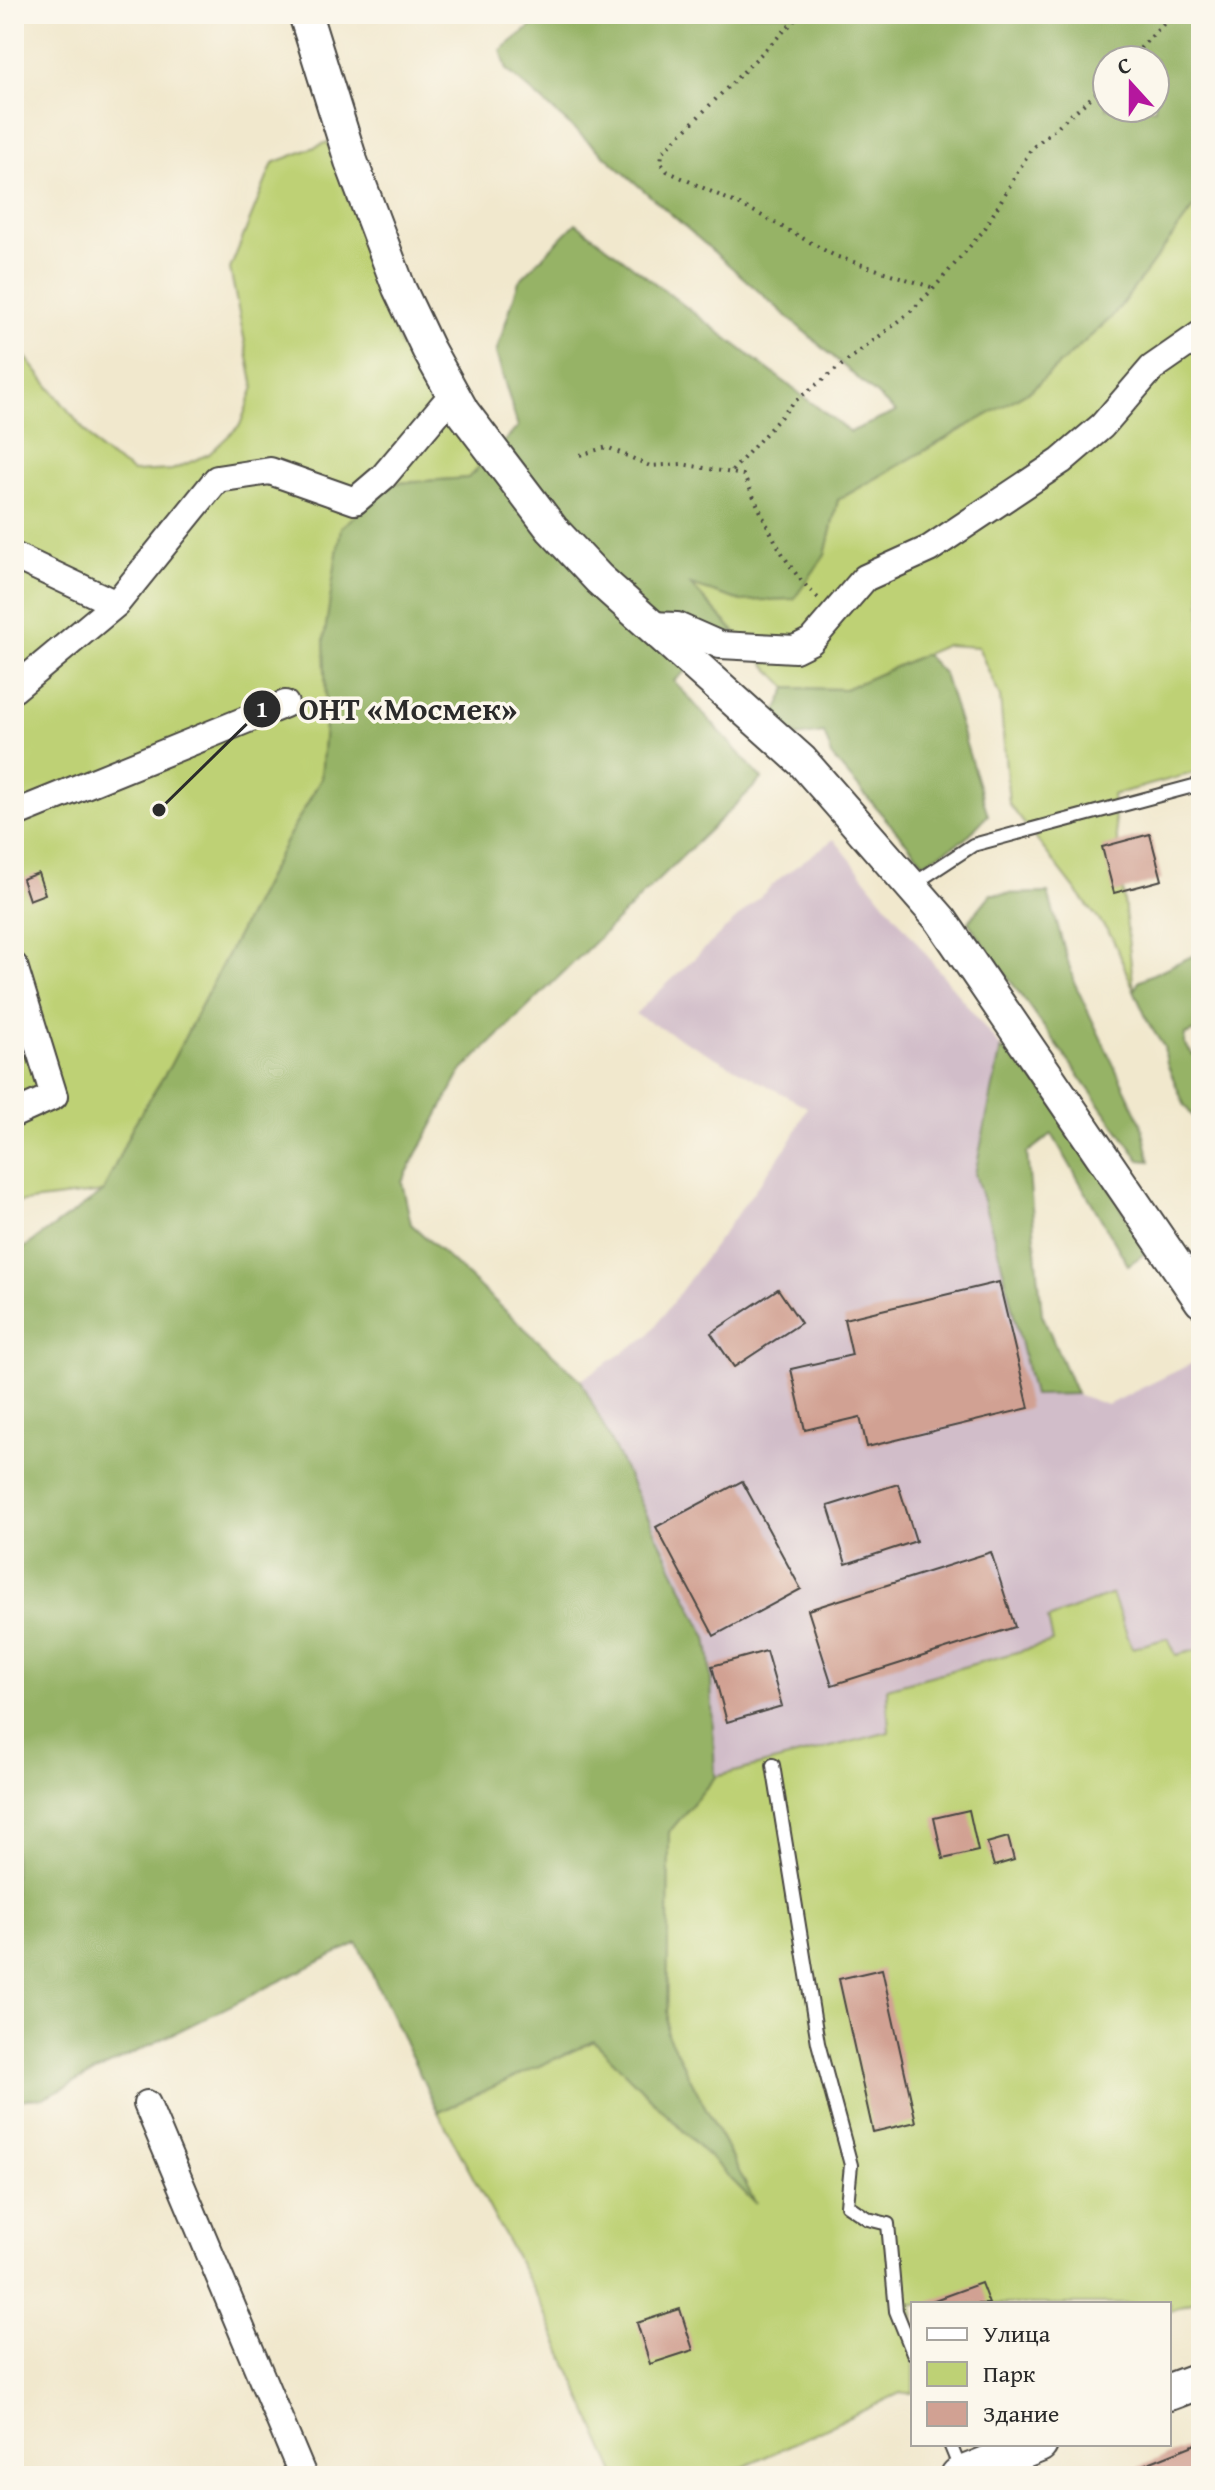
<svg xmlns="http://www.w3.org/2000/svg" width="1215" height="2490" font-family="'Gentium Book Plus',serif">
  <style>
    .industrial { fill: #d1bdc9 }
    .green { fill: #bed175; stroke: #747e50; stroke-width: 2 }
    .forest { fill: #96b366; stroke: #606f48; stroke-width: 2; fill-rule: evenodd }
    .building { fill: #d1a193 }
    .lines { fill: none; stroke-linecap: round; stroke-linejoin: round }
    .service-casing { stroke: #494743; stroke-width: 16 }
    .minor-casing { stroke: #494743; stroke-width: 30 }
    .tertiary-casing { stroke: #494743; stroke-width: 36 }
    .secondary-casing { stroke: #494743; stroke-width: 40 }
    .path { stroke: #494743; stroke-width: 4; stroke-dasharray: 2 6; stroke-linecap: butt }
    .service { stroke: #fff; stroke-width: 12 }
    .minor { stroke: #fff; stroke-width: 26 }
    .tertiary { stroke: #fff; stroke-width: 32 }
    .secondary { stroke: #fff; stroke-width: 36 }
    .leader { fill: none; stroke: #2b2b2b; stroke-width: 3 }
    .callout-dot { fill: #2b2b2b; stroke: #fbf7ec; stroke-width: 3 }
    .mark-label { font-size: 24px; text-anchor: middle; font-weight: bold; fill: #fff }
    .callout-label { font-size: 32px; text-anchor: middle; font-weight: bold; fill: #2b2b2b; stroke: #fbf7ec; stroke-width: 7; stroke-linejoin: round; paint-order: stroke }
  </style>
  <rect width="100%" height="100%" fill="#fbf7ec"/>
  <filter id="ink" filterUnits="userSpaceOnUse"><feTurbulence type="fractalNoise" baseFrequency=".0125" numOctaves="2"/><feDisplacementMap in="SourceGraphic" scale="16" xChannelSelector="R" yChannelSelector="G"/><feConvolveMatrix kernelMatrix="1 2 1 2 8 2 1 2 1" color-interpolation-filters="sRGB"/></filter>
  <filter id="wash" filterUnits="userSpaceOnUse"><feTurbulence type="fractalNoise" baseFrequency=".006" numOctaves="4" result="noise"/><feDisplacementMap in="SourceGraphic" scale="32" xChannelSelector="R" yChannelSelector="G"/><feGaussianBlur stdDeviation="1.8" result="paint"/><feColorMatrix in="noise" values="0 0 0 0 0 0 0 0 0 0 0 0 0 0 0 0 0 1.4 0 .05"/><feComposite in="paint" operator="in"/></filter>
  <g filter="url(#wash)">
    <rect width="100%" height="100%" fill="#f1e8cd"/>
    <path class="industrial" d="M834,839L1001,1048L975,1174L1000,1257L1033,1395L1076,1394L1107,1405L1201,1359V1649L1176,1655L1168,1638L1132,1648L1112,1594L1053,1642L888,1688L890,1731L715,1777L710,1657L707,1638L581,1380L648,1336L792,1139L807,1107L635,1014L780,878Z"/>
    <path class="green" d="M328,142L400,346L481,465L468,478L396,483L326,711L321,779L286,841L170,1066L133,1126L103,1192L14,1203V336L23,354L100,450L133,472L172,470L209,454L240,425L254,387L230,269L273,163Z
      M1201,198V771L1112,795L1134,990L1112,937L1009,804L1000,697L978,647L946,645L845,689L787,688L690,584L741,601L825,555L838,500L1031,390L1113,316Z
      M1112,1594L1132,1648L1168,1638L1176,1655L1201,1649V2298L1169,2311V2304H913V2393H900L725,2476H616L542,2306L438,2112L594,2041L754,2201L667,2034L669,1832L715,1777L889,1732L887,1688L1053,1642L1048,1619Z"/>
    <path class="forest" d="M547,14H1201V198L1113,316L1031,390L838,500L825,555L794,599L741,601L691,585L734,631L674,681L762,779L461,1072L402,1182L411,1224L581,1380L707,1638L710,1657L715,1777L669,1832L667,2034L756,2204L594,2041L438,2112L357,1943L43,2098L14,2100V1255L103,1192L133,1126L170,1066L286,841L321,779L326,711L324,639L341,527L396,483L468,478L518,427L496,353L519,281L576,223L850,432L896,412L507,70L501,50ZM1107,60H1155V108H1107Z
      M925,654L944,674L988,815L965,839L924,863L833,758L824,733L796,737L774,715L787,688L845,689Z
      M1048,893L1074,982L1141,1122L1150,1161L1140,1160L968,922L991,894Z
      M1201,952V1029L1185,1035L1184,1043L1193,1055L1201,1050V1129L1184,1104L1167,1064L1164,1047L1149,1024L1134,990L1140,980Z
      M1001,1048C1065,1103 1106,1180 1147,1252L1128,1265L1052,1134L1027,1153L1042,1314L1076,1394L1033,1395L1000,1257L975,1174Z"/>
    <g id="blocks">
      <path class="building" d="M1150,834L1162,880L1114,893L1102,847Z
        M38,873L45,894L29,900L22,879Z
        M999,1282L1029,1408L867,1447L860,1417L805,1430L791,1369L852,1355L844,1319Z
        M778,1289L801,1323L734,1367L711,1333Z
        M742,1481L801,1589L714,1636L656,1527Z
        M898,1484L916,1541L846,1564L828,1506Z
        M991,1552L1015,1627L832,1685L808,1610Z
        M766,1651L782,1706L727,1722L712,1666Z
        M969,1810L978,1851L943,1859L934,1818Z
        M1008,1837L1014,1860L994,1866L987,1843Z
        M882,1969L916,2122L873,2132L839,1979Z
        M981,2283L989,2304H929V2302Z
        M680,2309L693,2350L650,2364L637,2323Z
        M1201,2442V2476H1118V2475Z"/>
    </g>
  </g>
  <g filter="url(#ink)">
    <use href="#blocks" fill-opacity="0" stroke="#494743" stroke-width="2"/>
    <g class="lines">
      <defs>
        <path id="service" d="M912,885L973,845L1201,784
          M773,1765L818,2043L851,2165L847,2205L868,2219L888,2224L896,2311L913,2353
          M950,2444L961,2471"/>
        <path id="minor" d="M14,556L116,604
          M650,625L677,626L720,645L795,649L811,641L865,578L929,549L1061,461L1102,426L1152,368L1201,334
          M14,689L116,604L217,479L270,471L355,501L383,477L453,394
          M14,814L285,704
          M14,966L54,1096L14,1114
          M147,2104L303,2476"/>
        <path id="tertiary" d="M305,14L351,161L399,288L428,349L463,412L552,529L599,579L802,761L941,920L1201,1301"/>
        <path id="secondary" d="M1169,2392L1201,2380
          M959,2476L1039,2444"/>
      </defs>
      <use href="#service" class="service-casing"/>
      <use href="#minor" class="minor-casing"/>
      <use href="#tertiary" class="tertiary-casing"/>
      <use href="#secondary" class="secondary-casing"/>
      <path class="path" d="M801,14L662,153L661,163L667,171L755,212L835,256L934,288
        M1129,60L1173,14
        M580,455L607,447L650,466L682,464L743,475C766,520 780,563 818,598
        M732,471L795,401L907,315L934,288L984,230L1031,149L1107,84"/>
      <use href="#service" class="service"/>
      <use href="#minor" class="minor"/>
      <use href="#tertiary" class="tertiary"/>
      <use href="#secondary" class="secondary"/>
    </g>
  </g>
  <path class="leader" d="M159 810L262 709"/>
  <g class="callout-dot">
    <circle cx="159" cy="810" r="8"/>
    <circle cx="262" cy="709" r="20"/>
  </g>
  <g class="mark-label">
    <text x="262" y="717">1</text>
  </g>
  <g class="callout-label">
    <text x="408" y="720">ОНТ «Мосмек»</text>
  </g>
  <rect width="1215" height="2490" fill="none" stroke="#fbf7ec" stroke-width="48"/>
  <rect x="911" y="2302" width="260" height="144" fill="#fbf7ec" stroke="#a8a59f" stroke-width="2"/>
  <rect x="927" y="2328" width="40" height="12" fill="#ffffff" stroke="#a8a59f" stroke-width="2"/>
  <text x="983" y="2342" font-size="24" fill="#2b2b2b">Улица</text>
  <rect x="927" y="2362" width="40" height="24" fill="#bed175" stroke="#a8a59f" stroke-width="2"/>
  <text x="983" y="2382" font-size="24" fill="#2b2b2b">Парк</text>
  <rect x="927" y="2402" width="40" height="24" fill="#d1a193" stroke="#a8a59f" stroke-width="2"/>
  <text x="983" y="2422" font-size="24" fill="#2b2b2b">Здание</text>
  <g transform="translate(1131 84) rotate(339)"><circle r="38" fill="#fbf7ec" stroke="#a8a59f" stroke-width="2"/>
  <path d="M0-6L14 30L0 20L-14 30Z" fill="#b5179e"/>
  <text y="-12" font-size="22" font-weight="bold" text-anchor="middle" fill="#2b2b2b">С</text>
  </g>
</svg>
